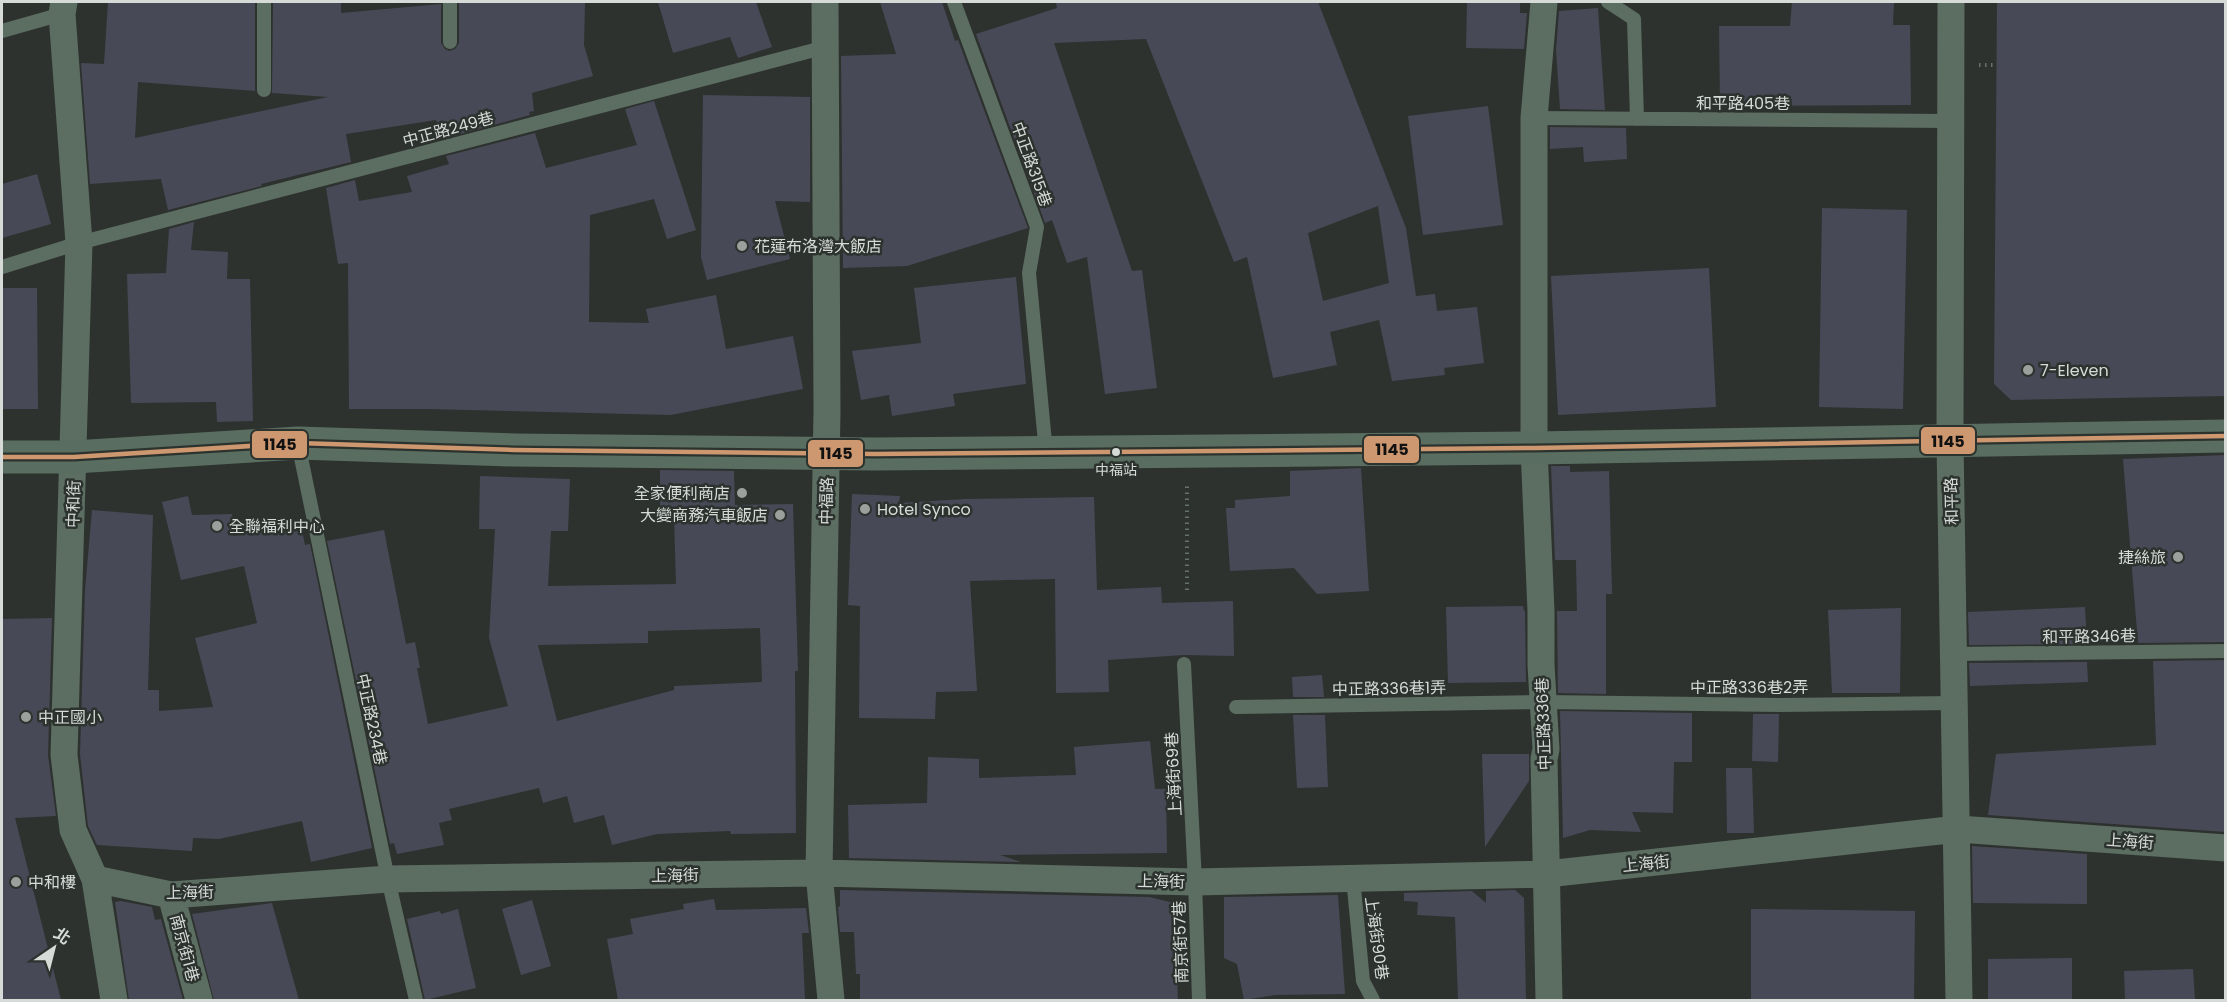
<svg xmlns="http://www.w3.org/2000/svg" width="2227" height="1002" font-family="Poppins,'Noto Sans TC',sans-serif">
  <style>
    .building { fill: #484956; fill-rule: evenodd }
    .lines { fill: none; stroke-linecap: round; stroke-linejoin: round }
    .path { stroke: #65716a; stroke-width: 4; stroke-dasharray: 1.5 4.5; stroke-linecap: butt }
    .lane { stroke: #5c6d62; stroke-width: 14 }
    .street { stroke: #5c6d62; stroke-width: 27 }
    .primary { stroke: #596e61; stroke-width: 33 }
    .bus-1-casing { stroke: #2c332e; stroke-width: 9 }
    .bus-1 { stroke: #cd976f; stroke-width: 4.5 }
    .poi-dot { fill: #9ba09d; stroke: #2c332e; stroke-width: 2 }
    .bus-dot { fill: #d6dbd8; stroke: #2c332e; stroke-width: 2 }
    .labels { text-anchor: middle; stroke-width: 5; stroke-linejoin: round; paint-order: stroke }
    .bus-label { font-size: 14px; fill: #d6dbd8; stroke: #2c332e }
    .street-label { font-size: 16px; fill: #d6dbd8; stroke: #2c332e }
    .poi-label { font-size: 16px; fill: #d6dbd8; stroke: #2c332e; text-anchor: start }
    .line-badge { stroke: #2c332e; stroke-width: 2 }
    .pale-badge-label { font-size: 16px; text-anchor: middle; font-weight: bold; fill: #111 }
  </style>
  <rect width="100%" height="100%" fill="#2d322f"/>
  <path class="building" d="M108,2H255V91L138,82L135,138L328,97L272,93L273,2H341V13L441,4V43L445,49L449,51L455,49L459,43V3L585,2L584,45L593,76L532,93L534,111L529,112L530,115L442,139L436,120L346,134L351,162L261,184L262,186L168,210L161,179L90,184L81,63L104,64Z
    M658,2H756L772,47L738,58L730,37L673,53Z
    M880,2H942L955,41L958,40L1028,228L907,266L843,268L841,56L896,54Z
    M1078,2H1318L1406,228L1416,296L1435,294L1437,311L1477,307L1484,363L1444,368L1445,375L1392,381L1379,320L1330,332L1337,365L1273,378L1247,257L1234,262L1146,39L1054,43L1132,271L1142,270L1157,388L1105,394L1087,257L1067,263L1052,220L1045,223L976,34L1057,8L1056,3ZM1378,206L1389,283L1323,301L1308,233Z
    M1467,2H1520V13H1527L1524,49L1466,48Z
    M1792,2H1894L1893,25H1910L1911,105L1720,106L1719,26H1790Z
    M1997,2H2226V396L2011,400L1994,384Z
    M1598,8L1605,110L1560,109L1556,50L1559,11Z
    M703,95L810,97V202L775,201L790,259L707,280L701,257Z
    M654,101L696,230L667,239L654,199L590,215L589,322L649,323L646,309L716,295L726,349L793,336L803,389L671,415L427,409H349L348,263L338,264L326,188L355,180L359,201L412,192L407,176L449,164L446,156L535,133L546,168L637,145L625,109Z
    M1488,106L1503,225L1423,235L1408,116Z
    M1550,127L1626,128L1627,159L1584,162L1583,147L1550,149Z
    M37,174L51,224L2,238V184Z
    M1822,208L1907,210L1903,409L1819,407Z
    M194,222L191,250L228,252L227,279H250L253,421L217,422L216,402L131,403L127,274L166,273L169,229Z
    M1709,268L1716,407L1558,415L1551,276Z
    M1016,277L1026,384L953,394L955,406L892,416L889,395L861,400L852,351L921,343L914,288Z
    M2,288H37L38,409H2Z
    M2226,455V642L2138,643L2123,459Z
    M1551,466H1570V472L1609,471L1612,594H1606V694L1558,693L1557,611H1577L1576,560H1555Z
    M1361,468L1369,591L1317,594L1294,568L1230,571L1226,508H1235V500L1290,496V471Z
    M660,470L734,471L735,505L793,504L798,671H795L796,833L731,834L730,831L657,834L612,845L604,815L574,823L567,796L543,803L539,788L449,809L452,820L439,823L444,845L397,854L394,843L390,844L327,541L384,530L406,644L415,642L420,668H417L428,724L508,706L489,638L495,529H479L480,476L570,479L568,531H551L548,586L676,584L674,518H660ZM760,628L762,682L674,686V690L557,721L538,645L648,643V631Z
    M852,494L900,496L899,503L965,499L1094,497L1097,590L1161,587L1162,603L1233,601L1234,656L1184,655L1108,660L1109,692L1056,693L1055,579L970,581L977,691L936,692L935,719L859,718L860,606L848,605Z
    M188,496L192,515L232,514L233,536L300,521L305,545L310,544L372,848L311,862L302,821L219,839L193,838L192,851L97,845L88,826L80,754L85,590L92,510L153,515L148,690H159V711L213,707L195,638L257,623L244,566L181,580L162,502Z
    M1523,606L1524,611H1525L1526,682L1448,683L1446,607Z
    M2085,607L2087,644L1969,645L1968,612Z
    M1901,608L1900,693H1832L1828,610Z
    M52,618L48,755L56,816L15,818L61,1000H2V619Z
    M2226,660V832L1988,815L1996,754L2156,745L2153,661Z
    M2087,662L2088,682L1970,686L1969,663Z
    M1322,675L1324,697H1293L1292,677Z
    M1560,711L1692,713V762H1674L1673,813L1632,812L1641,832L1590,830L1563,838Z
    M1753,714H1779L1778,762L1752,761Z
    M1293,715H1325L1328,787L1297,788Z
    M1150,741L1155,789H1166L1167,853L1000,855L1021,862L849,858L848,805L927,803L928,757L979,759V778L1076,775L1074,747Z
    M1482,754H1529V781L1485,847Z
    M1726,768H1752L1754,833H1727Z
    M1972,846L2087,854V904L1973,903Z
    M840,890L1149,897L1174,903L1178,1000H860V974H856L854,932H840L838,907L840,906Z
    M1515,890L1524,898L1526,1000H1458L1455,917L1417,915L1418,902L1404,901V893L1472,891L1486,903V891Z
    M1338,895L1345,994L1275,995L1244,1000L1237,964L1224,958V897Z
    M714,899L716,910L806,908L809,933H802L805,1000H618L607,939L633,934L630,919L684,909L683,904Z
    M532,900L551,966L521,975L502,909Z
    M121,901L152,907L155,920L161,919L183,1000H129L115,902Z
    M272,903L299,1000H214L192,914Z
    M458,909L476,988L425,1000L407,919L440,911L441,914Z
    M1751,909L1915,911L1914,1000H1751Z
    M2072,958V1000H1988V959Z
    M2193,969L2195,1000H2125L2124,971Z"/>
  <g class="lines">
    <path class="path" d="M1979,65H1996
      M1187,590V483"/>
    <path class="lane" d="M264,2V90
      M450,2V42
      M954,2L1037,227L1029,273L1046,453
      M1608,2L1634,19L1637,119
      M2,31L62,14
      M1534,118L1951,121
      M2,267L79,243L826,47
      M298,443L388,879L416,1000
      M1953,654L2226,651
      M1184,664L1195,882L1199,1000
      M1236,707L1544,702L1780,705L1953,703
      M1353,878L1363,981L1373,1000"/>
    <path class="street" d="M64,2L62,14L79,243L64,755L73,830L95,879L114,1000
      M825,2L827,411L819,873L831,1000
      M1544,2L1534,118V448L1541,611V665L1546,749L1544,759L1549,1000
      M1951,2L1950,441L1959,1000
      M95,879L171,895L388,879L819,873L1195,882L1547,874L1958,829L2226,848
      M171,895L199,1000"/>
    <path class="primary" d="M2,457H74L298,443L514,450L875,454L1534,448L2226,436"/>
    <defs>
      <path id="bus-1" d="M2,457H74L298,443L514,450L875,454L1534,448L2226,436"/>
    </defs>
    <use href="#bus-1" class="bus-1-casing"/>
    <use href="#bus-1" class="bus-1"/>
  </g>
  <g class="poi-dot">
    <circle cx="742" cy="246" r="6"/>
    <circle cx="2028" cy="370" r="6"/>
    <circle cx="742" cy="493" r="6"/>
    <circle cx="865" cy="509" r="6"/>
    <circle cx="780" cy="515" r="6"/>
    <circle cx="217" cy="526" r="6"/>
    <circle cx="2178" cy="557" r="6"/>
    <circle cx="26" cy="717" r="6"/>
    <circle cx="16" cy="882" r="6"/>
  </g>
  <circle class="bus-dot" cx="1116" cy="452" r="5"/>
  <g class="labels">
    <g class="bus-label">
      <text x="1116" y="475">中福站</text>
    </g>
    <g class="street-label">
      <text x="1743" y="109">和平路405巷</text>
      <text transform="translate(448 129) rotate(-15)" y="6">中正路249巷</text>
      <text transform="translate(1032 164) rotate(70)" y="6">中正路315巷</text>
      <text transform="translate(826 501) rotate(-89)" y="6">中福路</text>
      <text transform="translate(1951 501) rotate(-91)" y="6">和平路</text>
      <text transform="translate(73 504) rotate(-88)" y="6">中和街</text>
      <text transform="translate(2089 636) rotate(-1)" y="6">和平路346巷</text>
      <text x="1749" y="693">中正路336巷2弄</text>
      <text transform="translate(1389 688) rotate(-1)" y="6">中正路336巷1弄</text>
      <text transform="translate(372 719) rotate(78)" y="6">中正路234巷</text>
      <text transform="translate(1543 724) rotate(-92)" y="6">中正路336巷</text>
      <text transform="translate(1173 774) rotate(-93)" y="6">上海街69巷</text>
      <text transform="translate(2130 841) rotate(4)" y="6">上海街</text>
      <text transform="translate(1646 863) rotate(-6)" y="6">上海街</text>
      <text transform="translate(675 875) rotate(-1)" y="6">上海街</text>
      <text transform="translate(1161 881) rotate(1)" y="6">上海街</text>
      <text transform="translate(190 892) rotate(-1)" y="6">上海街</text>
      <text transform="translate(1377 938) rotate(82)" y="6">上海街90巷</text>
      <text transform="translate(1180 942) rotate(-92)" y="6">南京街57巷</text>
      <text transform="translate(185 948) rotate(75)" y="6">南京街1巷</text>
    </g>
    <g class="poi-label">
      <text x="754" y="252">花蓮布洛灣大飯店</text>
      <text x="2040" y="376">7-Eleven</text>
      <text x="730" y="499" text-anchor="end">全家便利商店</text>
      <text x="877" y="515">Hotel Synco</text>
      <text x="768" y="521" text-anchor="end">大變商務汽車飯店</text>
      <text x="229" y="532">全聯福利中心</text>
      <text x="2166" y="563" text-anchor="end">捷絲旅</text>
      <text x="38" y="723">中正國小</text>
      <text x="28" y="888">中和樓</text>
    </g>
  </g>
  <g class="line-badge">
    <rect x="1920" y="426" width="56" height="29" rx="6" fill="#cd976f"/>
    <rect x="251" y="430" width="57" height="29" rx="6" fill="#cd976f"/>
    <rect x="1363" y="435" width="57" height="29" rx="6" fill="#cd976f"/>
    <rect x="807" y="439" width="57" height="29" rx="6" fill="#cd976f"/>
  </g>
  <g class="pale-badge-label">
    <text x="1948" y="447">1145</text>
    <text x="280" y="450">1145</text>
    <text x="1392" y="455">1145</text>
    <text x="836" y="459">1145</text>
  </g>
  <rect width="2227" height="1002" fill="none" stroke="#d6dbd8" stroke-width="6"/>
  <g transform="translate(54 948) rotate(35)" stroke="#2c332e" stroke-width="4.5" paint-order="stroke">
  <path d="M0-4.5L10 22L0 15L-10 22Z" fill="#d6dbd8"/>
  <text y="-9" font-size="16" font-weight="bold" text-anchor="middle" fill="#d6dbd8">北</text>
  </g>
</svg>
